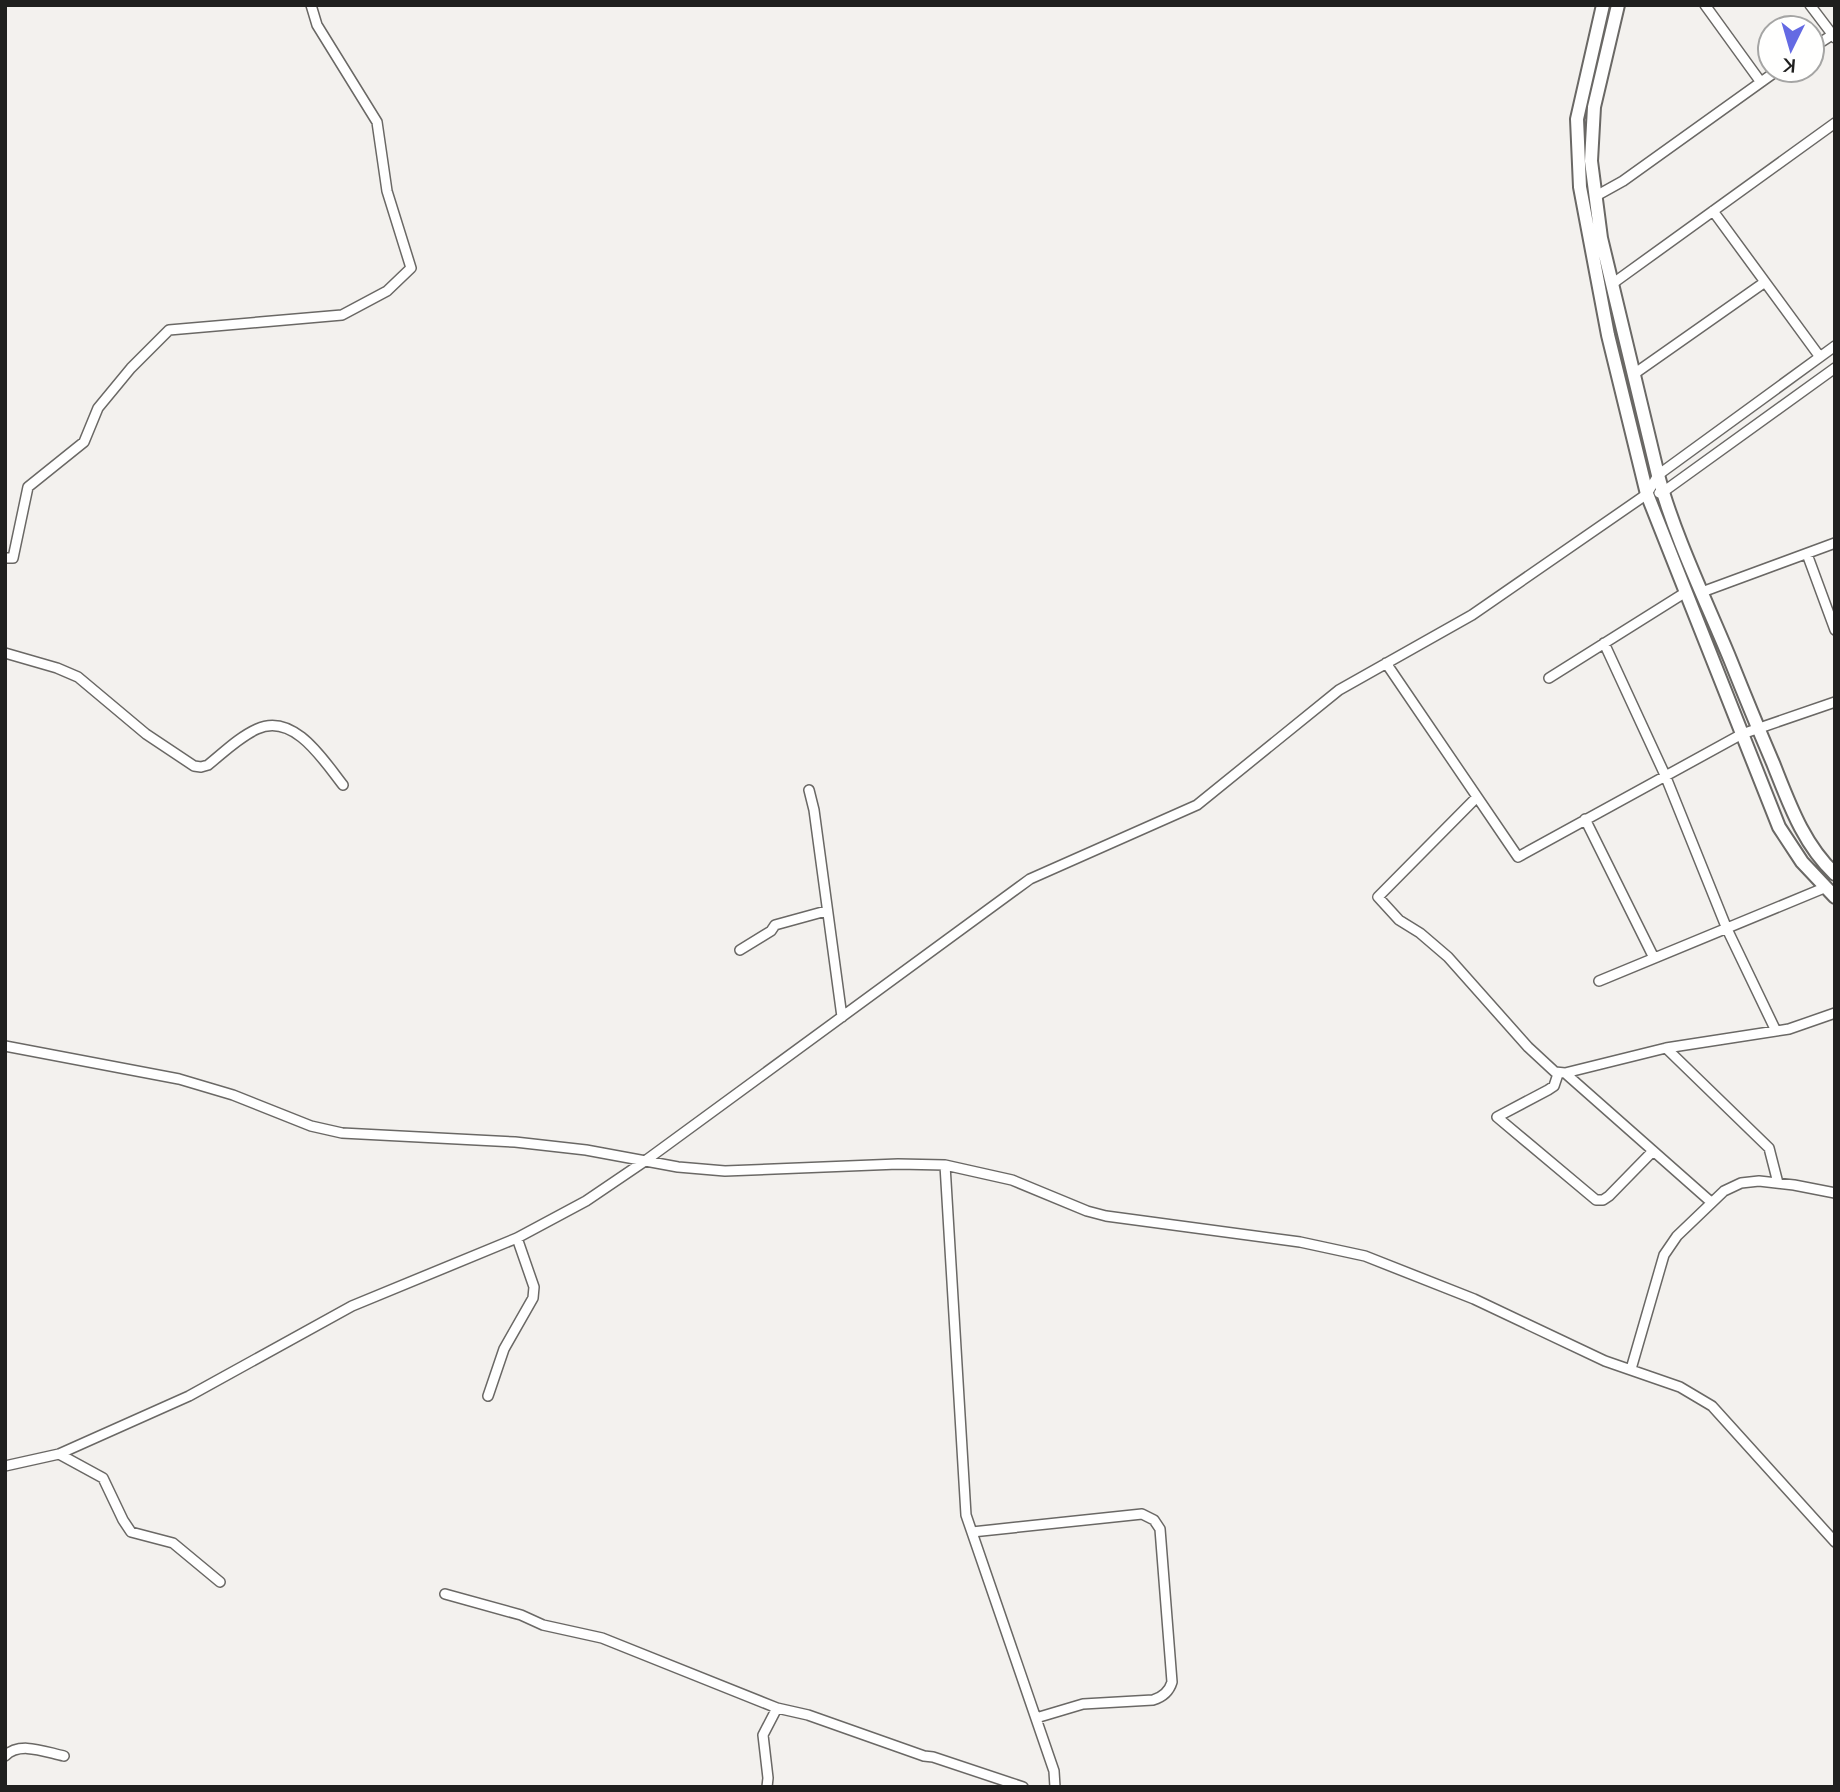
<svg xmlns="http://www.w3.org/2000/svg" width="1840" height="1792" font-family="Mulish,sans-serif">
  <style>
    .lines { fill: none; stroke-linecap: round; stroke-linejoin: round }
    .minor-casing { stroke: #6a6865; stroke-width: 12 }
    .tertiary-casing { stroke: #6a6865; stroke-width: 16 }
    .minor { stroke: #fff; stroke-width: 9 }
    .tertiary { stroke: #fff; stroke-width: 12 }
  </style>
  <rect width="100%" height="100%" fill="#f3f1ee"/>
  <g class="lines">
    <defs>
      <path id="minor" d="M1705,5L1760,81
        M1810,5L1835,38
        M1812,48L1832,35
        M1596,196L1623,181L1778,70
        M1713,211L1820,357
        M1612,284L1835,123
        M1634,374L1765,282
        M1659,493L1663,492L1835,368
        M1807,554L1835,630
        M5,558H13L28,487L84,442L98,408L131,368L169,330L342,315L387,291L411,268L387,191L377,122L317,25L311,5
        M1702,592L1835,543
        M1604,643L1665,775L1727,929L1776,1031
        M5,653L57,668L78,677L146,734L194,766L201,767L208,765C223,753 239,737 257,729C294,712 324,761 343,785
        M1386,663L1518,857L1742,734L1835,702
        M1549,678L1686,592
        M809,790L814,810L842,1017
        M1477,797L1378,897L1399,920L1420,933L1448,957L1528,1047L1555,1072L1565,1073L1666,1048L1789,1029L1835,1013
        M1585,819L1654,958
        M740,950L771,931L775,925L826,911
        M1599,981L1824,888
        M5,1046L179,1079L233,1095L311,1126L342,1133L515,1142L586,1150L678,1167L725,1171L898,1164L945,1165L1012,1180L1087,1211L1106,1216L1300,1242L1365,1256L1474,1299L1605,1361L1680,1387L1712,1406L1835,1542
        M1666,1048L1769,1148L1778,1183
        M1565,1073L1711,1202
        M1558,1074L1554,1086L1548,1090L1497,1117L1596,1200H1603L1609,1196L1653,1151
        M945,1165L966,1515L1054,1771L1055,1787
        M1631,1369L1664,1255L1677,1236L1724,1191L1741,1183L1759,1181L1794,1185L1835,1193
        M488,1396L504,1349L533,1298L534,1287L517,1238
        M59,1454L103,1478L123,1520L131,1532L173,1543L220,1582
        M5,1466L59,1454L189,1396L352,1306L517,1238L586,1201L645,1161L1030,879L1197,805L1339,690L1472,615L1647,494L1658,475L1835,346
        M972,1532L1142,1514L1154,1520L1160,1529L1172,1682C1169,1692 1163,1697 1153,1700L1083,1704L1036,1718
        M445,1594L521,1615L543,1625L602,1638L777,1708L808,1715L924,1756L933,1757L1023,1787
        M5,1756C20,1741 45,1752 64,1756
        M767,1787L768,1778L763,1735L777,1708"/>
      <path id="tertiary" d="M1603,5L1577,119L1580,187L1608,335L1647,494L1779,827L1802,862L1835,897
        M1618,5L1594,107L1591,161L1601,238L1658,475C1674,535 1706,601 1730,659C1744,694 1758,728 1773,763C1789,803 1803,844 1835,874"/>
    </defs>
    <use href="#minor" class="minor-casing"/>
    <use href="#tertiary" class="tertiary-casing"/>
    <use href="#minor" class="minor"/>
    <use href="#tertiary" class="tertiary"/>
  </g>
  <rect width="1840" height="1792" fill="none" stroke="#1f1f1e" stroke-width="14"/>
  <g transform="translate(1791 49) rotate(185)"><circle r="33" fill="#fffffe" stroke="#a5a5a4" stroke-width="2"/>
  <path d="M0-5L12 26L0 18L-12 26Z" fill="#646ae3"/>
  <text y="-10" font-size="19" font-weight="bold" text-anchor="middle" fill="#1f1f1e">K</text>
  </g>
</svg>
